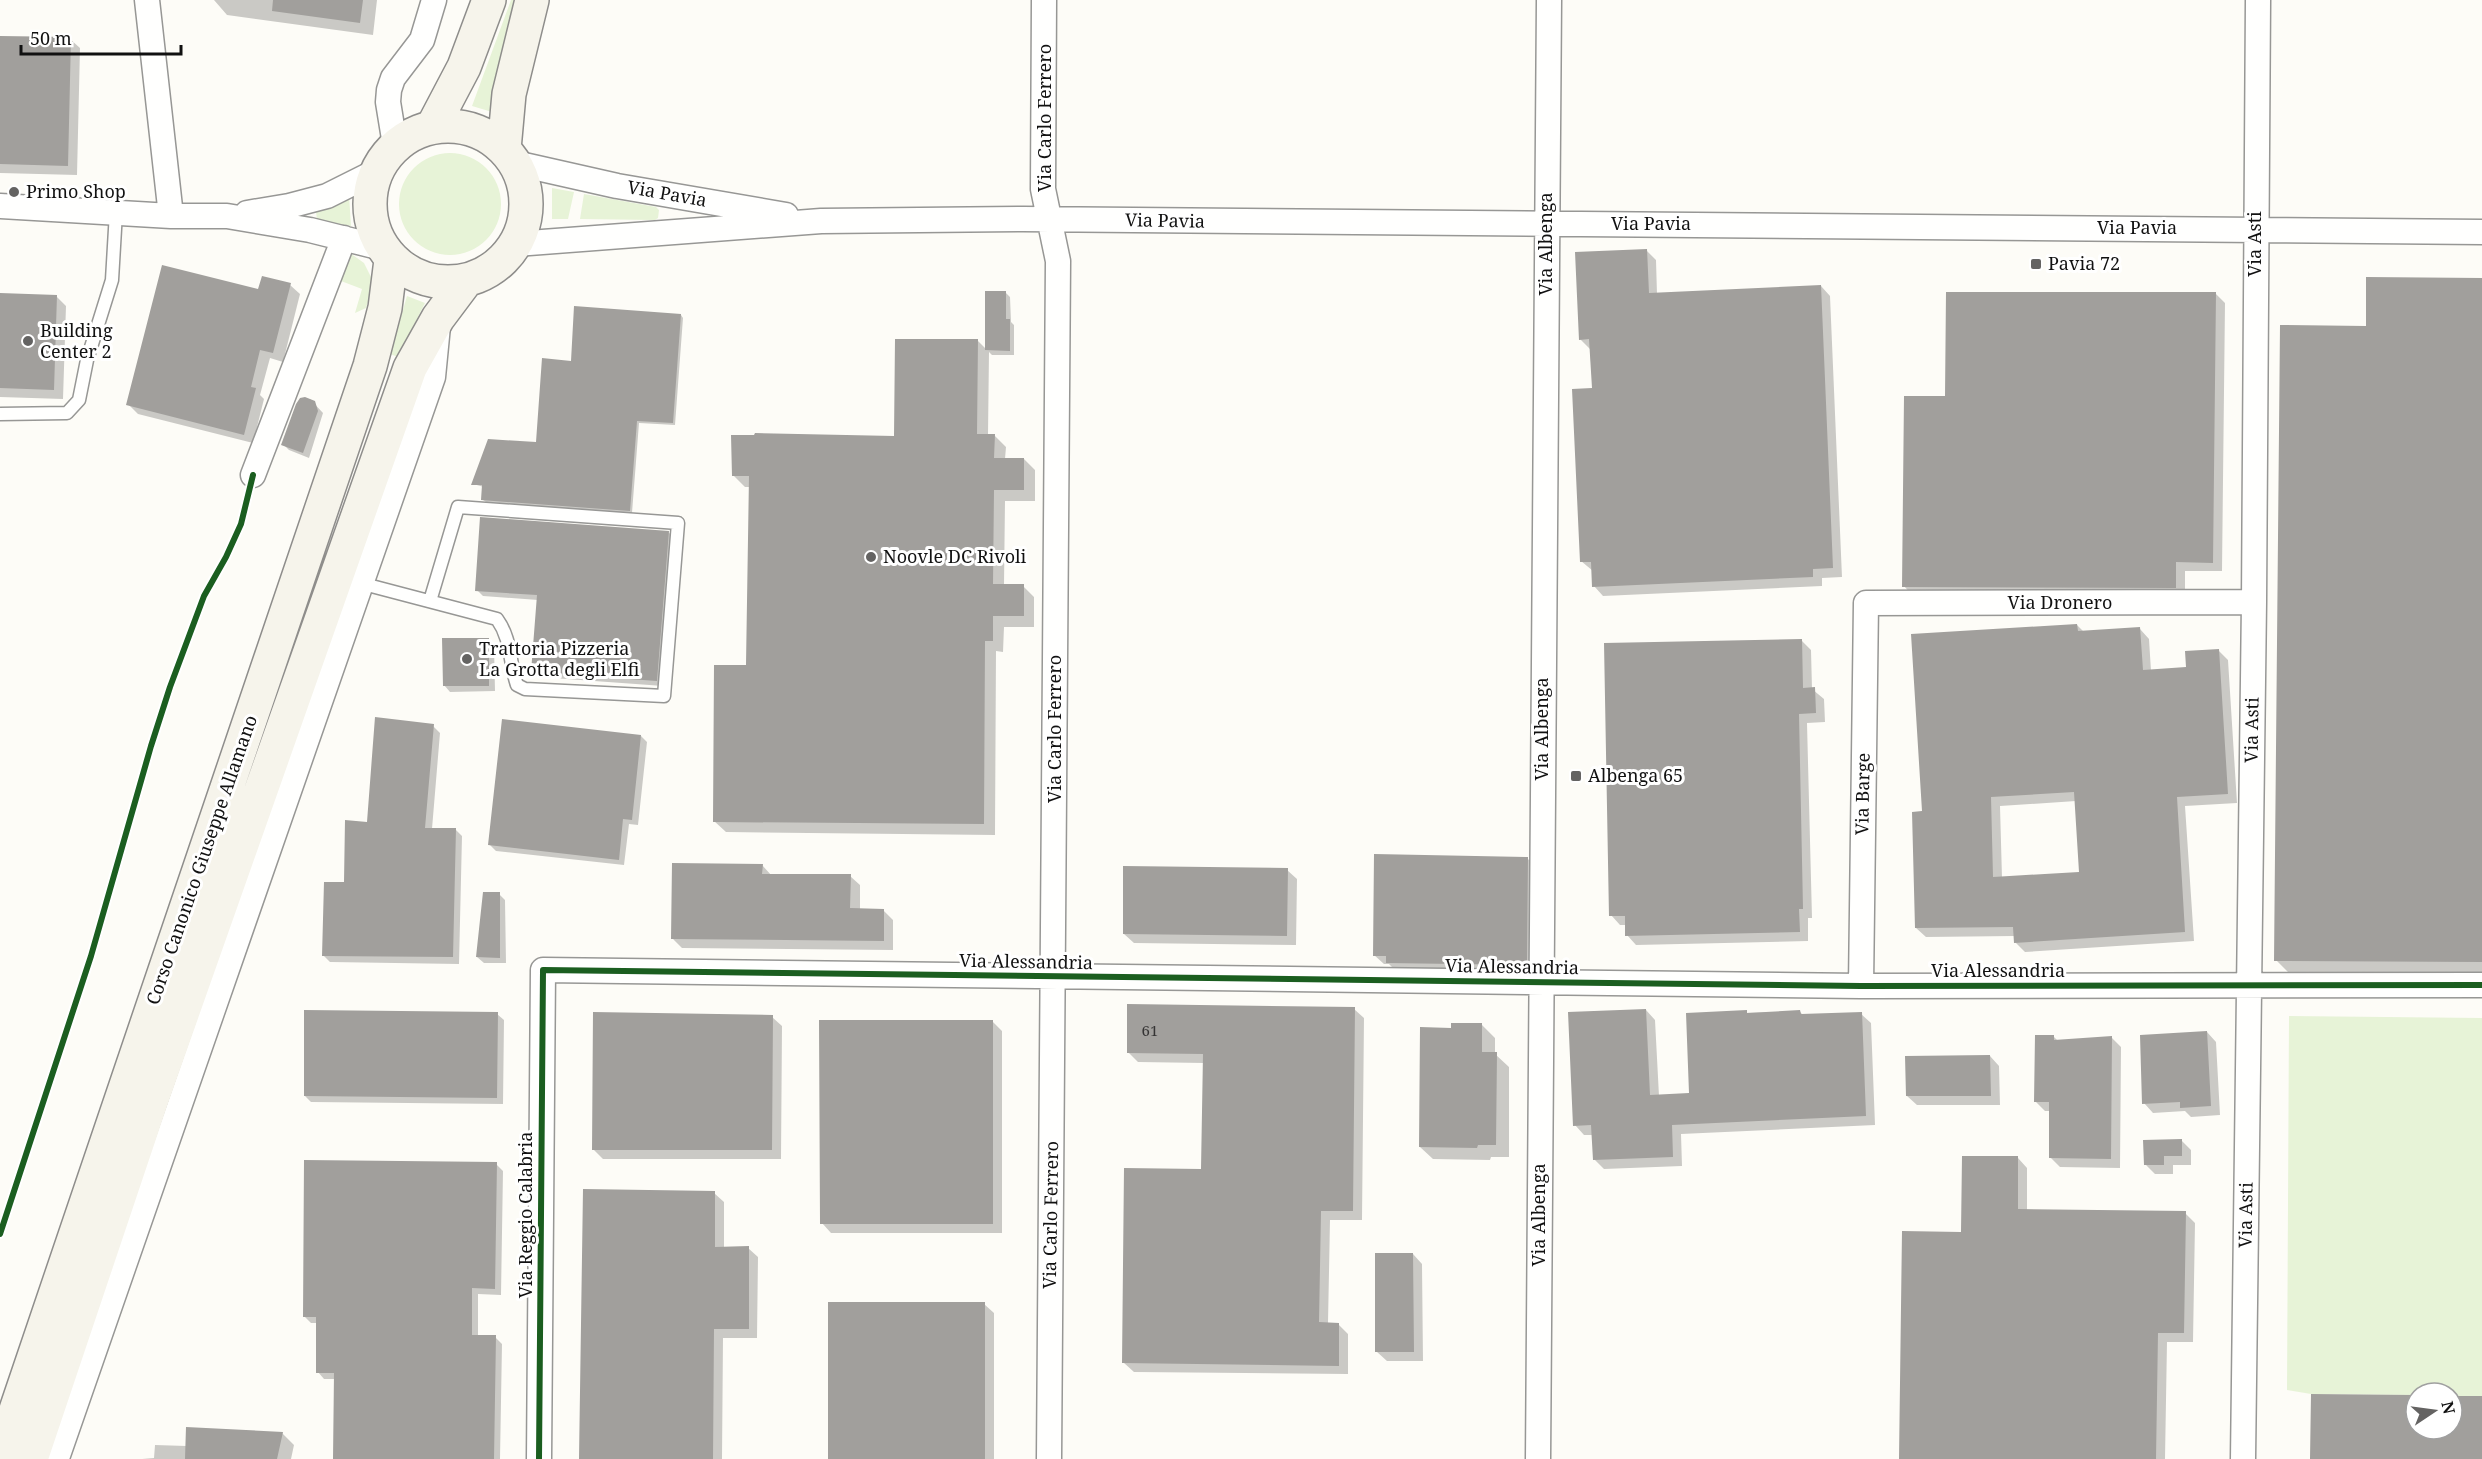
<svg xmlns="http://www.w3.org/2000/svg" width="2482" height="1459" font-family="'Noto Serif',serif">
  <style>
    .green { fill: #e7f3d7 }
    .shadow { fill: #0003; fill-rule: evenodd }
    .building { fill: #a19f9c; fill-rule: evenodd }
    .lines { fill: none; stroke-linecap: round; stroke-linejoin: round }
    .lane-casing { stroke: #979795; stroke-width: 15 }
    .street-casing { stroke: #979795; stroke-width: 27 }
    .secondary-casing { stroke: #8e8d8b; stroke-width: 36 }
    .lane { stroke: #fffffe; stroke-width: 12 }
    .street { stroke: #fffffe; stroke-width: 24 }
    .secondary { stroke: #f6f4eb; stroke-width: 33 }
    .cycleway-casing { stroke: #fff; stroke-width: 10 }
    .cycleway { stroke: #1b5e20; stroke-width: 6 }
    .poi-dot { fill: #646362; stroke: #fff; stroke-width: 2 }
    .labels { text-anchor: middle; stroke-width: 6; stroke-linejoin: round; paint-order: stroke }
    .number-label { font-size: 15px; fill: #353434 }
    .street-label { font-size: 18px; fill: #111; stroke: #fff }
    .poi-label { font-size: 18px; fill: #111; stroke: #fff; text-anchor: start }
  </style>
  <rect width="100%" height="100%" fill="#fdfcf7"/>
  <path class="green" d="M511,0H516L492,112L472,106Z
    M399 204a51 51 0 1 1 102 0a51 51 0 1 1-102 0Z
    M552,188L574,192L568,219H552Z
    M584,194L656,207L659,210L658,218L655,220L580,219Z
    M349,195L351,226L317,220L316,211Z
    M350,253L364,263L374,283L366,308L355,313L362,289L341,281Z
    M407,296L425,303L398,357L390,354Z
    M2289,1016L2482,1018V1396H2452V1393H2416V1395L2311,1394L2287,1390Z"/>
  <path class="shadow" d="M214,0H377L373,35L227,15Z
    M0,37L70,39L80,48L77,175L0,173Z
    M1646,250L1656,260L1657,294L1821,286L1830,296L1842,577L1822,578V586L1603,596L1594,586L1593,571L1581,561L1593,389L1590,349L1580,339Z
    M2482,280V975L2289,973L2276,960L2367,327Z
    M290,285L300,294L283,362L270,358L260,395L264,399L253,443L138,414L128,404L259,291Z
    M1005,292L1010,297L1011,322L1014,325V355H992L989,352L988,435H994L1006,447L1005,459H1024L1035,470V501H1005L1004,586H1023L1034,597V627H1004L1003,652L996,651L995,835L726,832L714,821L747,667L750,487H745L733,475L896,438L978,341L986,349Z
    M2215,293L2225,303L2222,571H2185V597L1913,596L1904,586L1947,397Z
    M0,294L56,296L66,306L63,399L0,397Z
    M681,315L683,318L675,425L639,423L632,513L486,502L483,500L484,487L473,484L537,444L572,362Z
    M310,399L323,413L309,458L289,450L283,444L301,400Z
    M668,532L675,538L663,686L539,677L533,671L538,600L483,596L477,590Z
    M2077,625L2084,632L2140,629L2149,639L2151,671L2187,669L2218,650L2228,660L2237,803L2185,806L2194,941L2025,952L2015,942V936L1926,937L1916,928L1923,813ZM2076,801L2081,873L2002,878L2000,806Z
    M488,639L494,645L495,691L450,692L444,685Z
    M1802,641L1811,650L1812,689L1824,699L1825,722L1807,723L1812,918H1808V941L1636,945L1627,935V925H1620L1611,915Z
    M433,726L440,733L432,829H455L462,836L459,964L330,962L323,955L368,824Z
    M641,736L647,742L638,825L629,824L624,865L496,851L490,845Z
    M1527,858L1537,868L1536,974L1397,972L1389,964H1384L1374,955Z
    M762,865L772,876H850L860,885V910H883L893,920V950L682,948L673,939Z
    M1287,870L1297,879L1296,945L1134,943L1124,934Z
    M499,894L505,900L506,963H484L477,957Z
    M1354,1009L1364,1018L1362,1220H1330L1328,1324H1338L1348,1334V1374L1134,1372L1124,1363L1203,1170L1204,1063L1138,1062L1128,1052Z
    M1646,1010L1655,1020L1659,1096L1691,1095L1688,1014L1800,1012L1804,1016L1861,1014L1871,1023L1875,1125L1681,1134L1682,1166L1604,1169L1594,1159L1593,1135H1584L1575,1125Z
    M497,1014L504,1020L503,1104L311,1102L305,1096Z
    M772,1017L782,1026L781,1159H603L593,1149Z
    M992,1021L1002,1031V1233H831L822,1223Z
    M1482,1025L1495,1038V1054L1509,1067V1157H1491L1490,1160L1433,1159L1420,1147L1453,1029Z
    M2207,1032L2216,1042L2220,1115L2191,1117L2185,1111L2153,1113L2144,1103Z
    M2054,1037L2058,1041L2112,1038L2121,1047L2120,1168L2060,1167L2050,1157L2051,1111H2045L2035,1101Z
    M1990,1056L1999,1066L2000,1105H1917L1907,1096Z
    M2181,1140L2191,1150V1165H2173V1174H2155L2146,1165Z
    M2018,1158L2027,1168V1211L2185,1213L2195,1223L2193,1342H2167L2165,1459H1900L1962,1234Z
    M496,1164L503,1171L501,1295L478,1294V1337H495L502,1344L500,1459H335L336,1379H324L318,1372V1323H311L304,1316Z
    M714,1193L724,1202V1248H748L758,1257L757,1338H723L722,1459H581Z
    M1413,1254L1422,1264L1423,1361H1387L1377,1352Z
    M984,1304L994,1313V1459H830Z
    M282,1433L294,1445L291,1459H142L154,1458L155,1445L187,1446Z"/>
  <path class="building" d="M273,0H363L360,23L272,11Z
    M0,36L71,37L68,166L0,164Z
    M1647,249L1649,293L1821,285L1833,568L1813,569V577L1592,587L1591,562H1580L1572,389L1592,388L1589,339L1579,340L1575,252Z
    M162,265L258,289L262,276L291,283L273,353L260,350L251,387L256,388L244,435L126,405Z
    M2366,277L2482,278V962L2274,961L2280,325L2366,326Z
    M985,291H1006V319H1010V351L985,350Z
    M1946,292H2216L2213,563L2176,562V588L1902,587L1904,396H1945Z
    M0,293L57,295L54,390L0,388Z
    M574,306L681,314L673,423L637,421L630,511L481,500L482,485H471L488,439L536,442L542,358L571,361Z
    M895,339H978L977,434H995L994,458H1024V490H994L993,584H1024V616H993V641H985L984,824L713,822L714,665H746L749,476H732L731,435H754L755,433L894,436Z
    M305,397L315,401L318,411L303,453L281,445L296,404L300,398Z
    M480,517L669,531L657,681L531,672L537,595L475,591Z
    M2077,624L2078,631L2140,627L2143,670L2186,667L2185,651L2219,649L2228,794L2177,797L2185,932L2014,943L2013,927L1915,928L1912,812L1922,811L1911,634ZM2074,792L2079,872L1993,877L1991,797Z
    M442,638H489V686H443Z
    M1802,639L1803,688L1815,687L1816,713L1799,714L1803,909H1799L1800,932L1625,936V916H1609L1604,643Z
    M375,717L434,724L425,828H456L453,957L322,956L324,882H344L345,820L367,822Z
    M502,719L641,735L632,820L623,819L619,860L488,845Z
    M1374,854L1528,857L1527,965L1386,963V956H1373Z
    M672,863L763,864L762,874H851L850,908L884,909V941L671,939Z
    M1123,866L1288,868L1287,936L1123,934Z
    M483,892H500V958L476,957Z
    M1127,1004L1355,1007L1353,1211H1321L1319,1322L1339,1323V1366L1122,1363L1124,1168L1201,1169L1203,1054L1127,1053Z
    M1646,1009L1650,1095L1689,1093L1686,1013L1747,1010V1013L1800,1010L1801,1014L1862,1012L1866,1116L1672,1125L1673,1157L1593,1160L1591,1125L1573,1126L1568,1012Z
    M304,1010L498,1012L497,1098L304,1096Z
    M593,1012L773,1015L772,1150H592Z
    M819,1020H993V1224H820Z
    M1451,1023H1482V1052H1497L1496,1145H1478L1477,1148L1419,1147L1420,1027L1451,1028Z
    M2207,1031L2211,1106L2180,1108V1102L2142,1104L2140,1035Z
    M2035,1035H2054V1040L2112,1036L2111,1159L2049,1158V1102H2034Z
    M1990,1055L1991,1096H1906L1905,1056Z
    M2182,1139V1156H2164V1165H2144L2143,1140Z
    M1962,1156H2018V1209L2186,1211L2184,1333H2158L2156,1459H1899L1902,1231L1961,1232Z
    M304,1160L497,1162L495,1289L472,1288V1335H496L494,1459H333L334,1373H316V1317H303Z
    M583,1189L715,1191V1247L749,1246V1329H714L713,1459H579Z
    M1375,1253H1413L1414,1352H1375Z
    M828,1302H985V1459H828Z
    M2311,1394L2416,1395V1429H2452V1396H2482V1459H2310Z
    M186,1427L283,1432L277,1459H185Z"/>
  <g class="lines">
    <defs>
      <path id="lane" d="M0,414L67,413L79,400L87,360L112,280L116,212
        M360,583L497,619C512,640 509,662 517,685L525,689L664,696L678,523L458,507L430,601"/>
      <path id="street" d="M147,0L171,216
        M1044,0L1043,189L1058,261L1049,1459
        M395,145L388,102L389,90L393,78L422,40L434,0
        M515,163L617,186L786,215
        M0,206L171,216H227L310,230L382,248
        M247,213L289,206L327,196L375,172
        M516,244L821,221L1023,219L2482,232
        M253,475L344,238
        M1861,986L1866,603L2254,602
        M54,1459L58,1455L433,377L438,326
        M539,1459L543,970L1861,986L2482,985
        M1538,1459L1549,0
        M2243,1459L2254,602L2258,0"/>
      <path id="secondary" d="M370 204a78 78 0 1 1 156 0a78 78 0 1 1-156 0Z
        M433,126L464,67L489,0
        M504,149L509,94L532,0
        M0,1457L370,366L385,308L391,260
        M31,1459L151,1102L410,368L438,318L465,282"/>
    </defs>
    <use href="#lane" class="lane-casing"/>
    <use href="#street" class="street-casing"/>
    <use href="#secondary" class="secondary-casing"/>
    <use href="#lane" class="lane"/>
    <use href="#street" class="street"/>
    <use href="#secondary" class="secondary"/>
    <defs>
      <path id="cycleway" d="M0,1234L91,956L151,746L170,687L204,596L226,557L241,524L253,475
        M539,1459L543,970L1861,986L2482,985"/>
    </defs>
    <use href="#cycleway" class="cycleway-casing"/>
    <use href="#cycleway" class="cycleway"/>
  </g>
  <g class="poi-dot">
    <circle cx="14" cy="192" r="6"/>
    <rect x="2030" y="258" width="12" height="12" rx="3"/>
    <circle cx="28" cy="341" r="6"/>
    <circle cx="871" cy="557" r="6"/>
    <circle cx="467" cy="659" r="6"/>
    <rect x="1570" y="770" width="12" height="12" rx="3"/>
  </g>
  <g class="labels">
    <g class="number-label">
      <text x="1150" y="1036">61</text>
    </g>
    <g class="street-label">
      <text transform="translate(1045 118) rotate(-90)" y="6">Via Carlo Ferrero</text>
      <text transform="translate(667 194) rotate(10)" y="6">Via Pavia</text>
      <text transform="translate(1165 221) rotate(1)" y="6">Via Pavia</text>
      <text x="1651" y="230">Via Pavia</text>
      <text x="2137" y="234">Via Pavia</text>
      <text transform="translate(1546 244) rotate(-90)" y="6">Via Albenga</text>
      <text transform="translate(2255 244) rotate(-90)" y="6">Via Asti</text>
      <text x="2060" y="609">Via Dronero</text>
      <text transform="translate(1055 729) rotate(-90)" y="6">Via Carlo Ferrero</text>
      <text transform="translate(1542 729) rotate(-90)" y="6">Via Albenga</text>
      <text transform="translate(2252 730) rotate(-89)" y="6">Via Asti</text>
      <text transform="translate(1863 794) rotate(-89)" y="6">Via Barge</text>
      <text transform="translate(202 860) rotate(-71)" y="6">Corso Canonico Giuseppe Allamano</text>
      <text transform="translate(1026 962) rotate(1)" y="6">Via Alessandria</text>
      <text transform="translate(1512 967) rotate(1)" y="6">Via Alessandria</text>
      <text x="1998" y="977">Via Alessandria</text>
      <text transform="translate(526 1215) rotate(-90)" y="6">Via Reggio Calabria</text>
      <text transform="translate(1051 1215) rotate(-89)" y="6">Via Carlo Ferrero</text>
      <text transform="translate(1539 1215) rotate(-90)" y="6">Via Albenga</text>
      <text transform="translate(2246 1215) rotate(-89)" y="6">Via Asti</text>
    </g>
    <g class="poi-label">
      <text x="26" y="198">Primo Shop</text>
      <text x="2048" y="270">Pavia 72</text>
      <text x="40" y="337">Building<tspan x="40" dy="21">Center 2</tspan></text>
      <text x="883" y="563">Noovle DC Rivoli</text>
      <text x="479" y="655">Trattoria Pizzeria<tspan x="479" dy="21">La Grotta degli Elfi</tspan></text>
      <text x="1588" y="782">Albenga 65</text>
    </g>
  </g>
  <g transform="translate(2434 1411) rotate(77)"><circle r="28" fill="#ffffff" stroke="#a0a0a0" stroke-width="1.5"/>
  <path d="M0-4.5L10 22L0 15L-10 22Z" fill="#646362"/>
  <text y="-9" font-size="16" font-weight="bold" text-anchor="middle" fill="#111111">N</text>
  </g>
  <path d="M21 45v9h160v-9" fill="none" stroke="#111111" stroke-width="3"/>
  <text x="30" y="45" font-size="18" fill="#111111" stroke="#ffffff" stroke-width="4.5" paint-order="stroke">50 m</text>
</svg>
